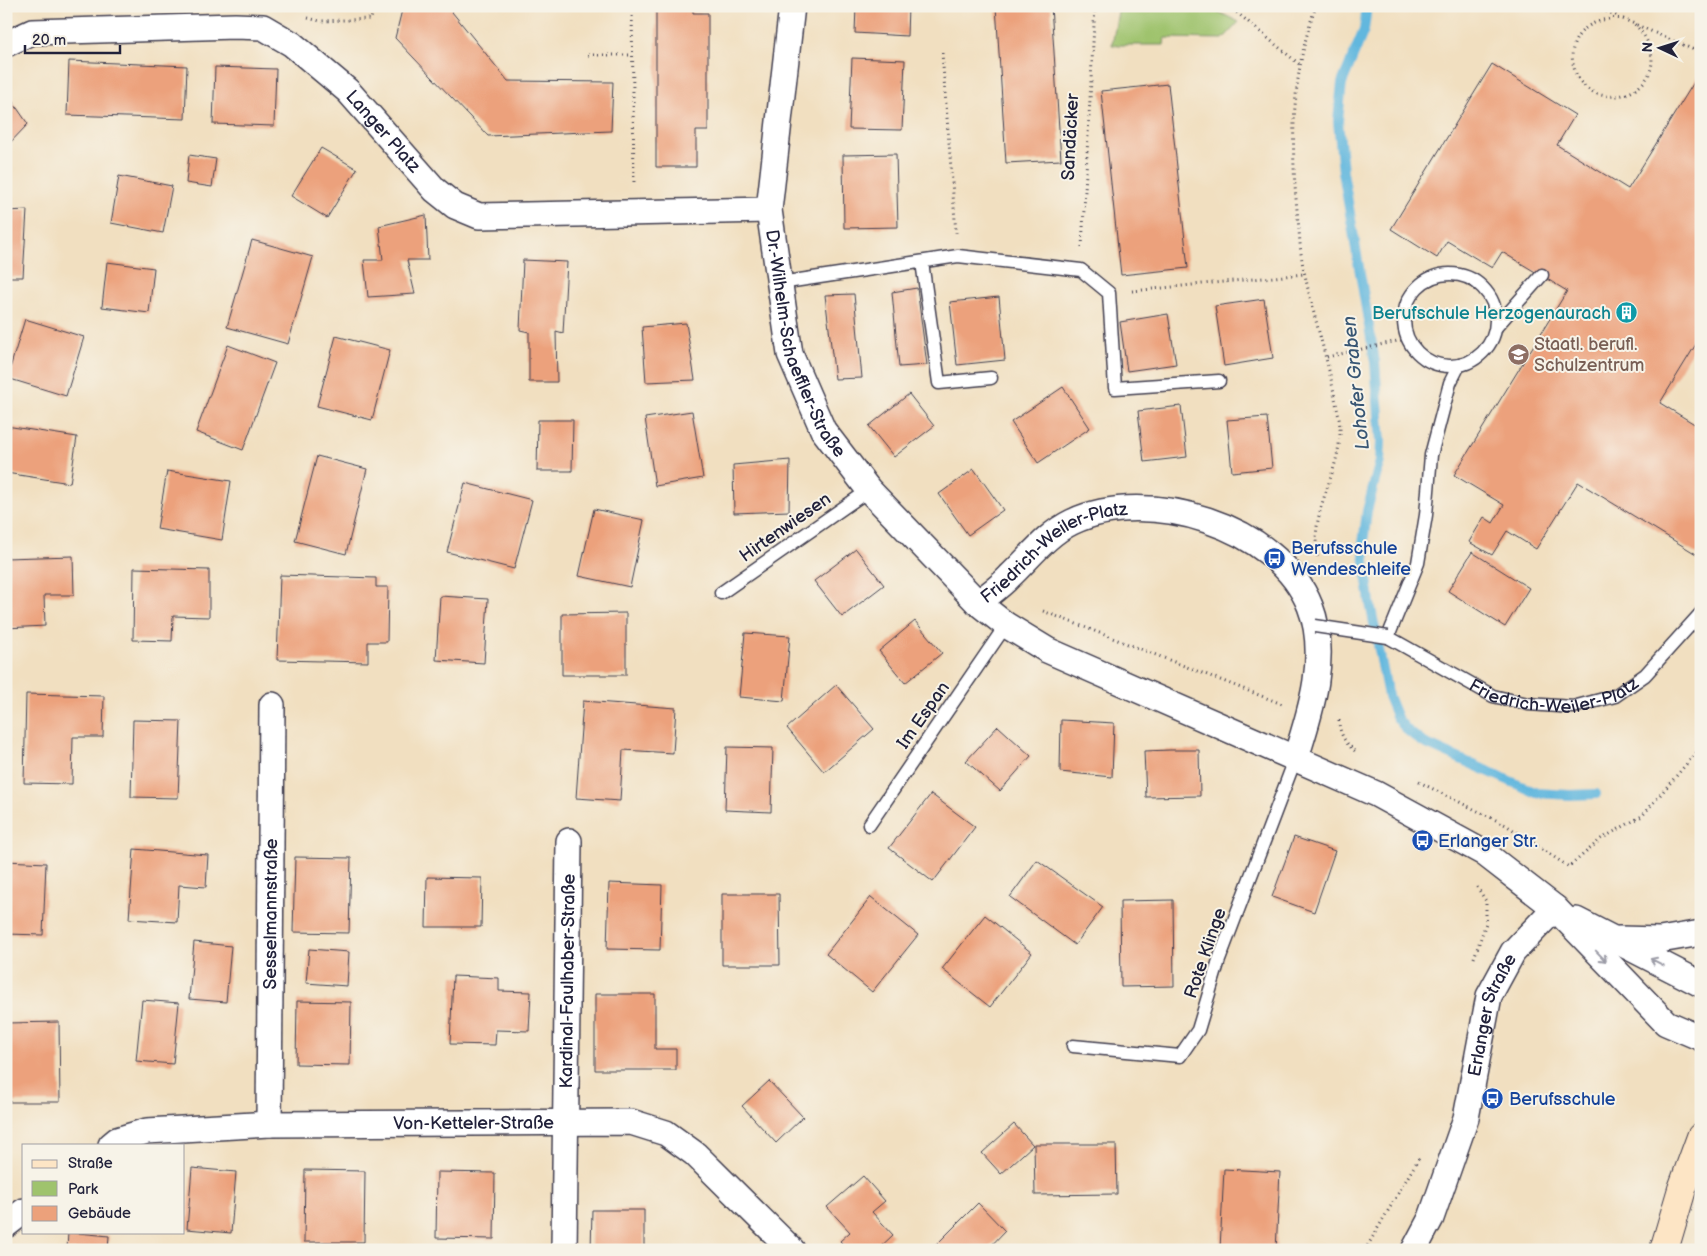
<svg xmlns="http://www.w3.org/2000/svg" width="1707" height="1256" font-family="'Balsamiq Sans',sans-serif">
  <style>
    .green { fill: #9fc36d; stroke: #607254 }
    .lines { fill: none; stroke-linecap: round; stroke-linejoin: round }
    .stream { stroke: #62b7de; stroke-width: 10 }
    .building { fill: #eca17b }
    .lane-casing { stroke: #413e4f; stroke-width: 15 }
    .street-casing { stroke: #413e4f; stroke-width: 28 }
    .secondary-casing { stroke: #413e4f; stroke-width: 30 }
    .path { stroke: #413e4f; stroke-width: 3; stroke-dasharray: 1 4; stroke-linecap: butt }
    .lane { stroke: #fff; stroke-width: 12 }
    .street { stroke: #fff; stroke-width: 25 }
    .secondary { stroke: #fde5c5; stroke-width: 28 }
    .lane-bridge-casing { stroke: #413e4f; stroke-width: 15; stroke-linecap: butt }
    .lane-bridge { stroke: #fff; stroke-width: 12 }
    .oneway { stroke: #9c9ca7 }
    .labels { text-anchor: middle; stroke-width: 4; stroke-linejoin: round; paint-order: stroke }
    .street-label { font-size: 18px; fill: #22223b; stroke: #f7f3e8 }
    .culture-label { font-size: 18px; fill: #0d838f; stroke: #f7f3e8; text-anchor: end }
    .education-label { font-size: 18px; fill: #785e54; stroke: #f7f3e8; text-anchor: start }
    .transit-label { font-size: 18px; fill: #164399; stroke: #f7f3e8; text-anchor: start }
    .water-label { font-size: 19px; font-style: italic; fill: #385674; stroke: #f7f3e8 }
  </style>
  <rect width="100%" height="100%" fill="#f7f3e8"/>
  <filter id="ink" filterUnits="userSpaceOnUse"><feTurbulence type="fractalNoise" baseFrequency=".02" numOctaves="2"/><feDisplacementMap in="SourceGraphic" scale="10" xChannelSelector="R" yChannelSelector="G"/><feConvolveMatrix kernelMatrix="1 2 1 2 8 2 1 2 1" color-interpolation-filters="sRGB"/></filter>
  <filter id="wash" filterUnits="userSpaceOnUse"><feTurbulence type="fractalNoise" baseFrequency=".0096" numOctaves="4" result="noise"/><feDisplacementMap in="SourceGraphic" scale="20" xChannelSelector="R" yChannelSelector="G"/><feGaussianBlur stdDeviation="1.12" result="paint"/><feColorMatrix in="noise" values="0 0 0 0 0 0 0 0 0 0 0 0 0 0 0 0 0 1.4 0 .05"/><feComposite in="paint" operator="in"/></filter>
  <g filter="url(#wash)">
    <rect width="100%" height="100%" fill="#f1dfc0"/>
    <path class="green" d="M1119,6H1206L1239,22L1223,39L1165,38L1164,45H1112Z"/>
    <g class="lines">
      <path class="stream" d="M1367,6L1364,30L1342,83L1338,121L1343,172L1375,362L1381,442L1380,461L1367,511L1363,544L1370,603L1388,696L1397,718L1407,730L1422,742L1537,793L1570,795L1596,794"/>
    </g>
    <g id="blocks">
      <path class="building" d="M403,6H453L452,12L508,81L613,82L611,131L488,136L395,38Z
        M656,6H693V13H708V131H696V167H656Z
        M856,6H908L907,36L855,33Z
        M996,6H1051L1061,160L1006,163Z
        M852,58L905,60L902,130L849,129Z
        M69,61L187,66L185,119L67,115Z
        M1492,64L1575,115L1557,145L1628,189L1701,71V336L1660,403L1701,428V557L1578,482L1536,549L1507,531L1492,555L1469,542L1484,517L1493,523L1504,505L1454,475L1567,291L1502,252L1492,268L1447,241L1437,258L1391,229Z
        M215,67L276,69L274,126L213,124Z
        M1168,84L1188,268L1121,275L1101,91Z
        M6,92L28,124L6,147Z
        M321,148L357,169L327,218L291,196Z
        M896,154L898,227L844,228L843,155Z
        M189,155L216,159L212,187L186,183Z
        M119,176L172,186L163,233L111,223Z
        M27,210L23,277H6V211Z
        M426,215L428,260H407L415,294L368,297L364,260H383L379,226Z
        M252,240L313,257L288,344L227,327Z
        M523,260L567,262L563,333L556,331L557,382H529V332L520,330Z
        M107,262L154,268L149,313L102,307Z
        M917,288L927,365L899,367L892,292Z
        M854,294L862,378L835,379L825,295Z
        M999,297L1005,360L957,365L950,302Z
        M1264,299L1273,358L1224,366L1215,306Z
        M1168,314L1176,364L1127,371L1120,322Z
        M25,319L84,337L66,396L7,378Z
        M686,323L695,380L646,382L642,327Z
        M336,336L390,350L372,420L317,406Z
        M228,345L275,363L243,450L196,432Z
        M1063,387L1090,428L1038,463L1011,422Z
        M909,394L934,426L894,457L869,426Z
        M1181,406L1187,457L1144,462L1138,411Z
        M692,411L703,478L655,486L645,418Z
        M1267,417L1272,468L1232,472L1227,420Z
        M538,420H573L572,471H537Z
        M6,426L77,437L70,483L6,473Z
        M317,456L367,469L346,554L295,541Z
        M790,460L789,511L734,513L733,465Z
        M974,469L1003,510L968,535L939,494Z
        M167,471L231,481L222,540L157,529Z
        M465,483L532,500L514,569L447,552Z
        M594,509L644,520L630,587L579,576Z
        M856,549L884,585L842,617L814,581Z
        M1472,552L1529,588L1505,627L1448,591Z
        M73,556L74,595H44L45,626L6,628V558Z
        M134,568L209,570V617L173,616L172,641L133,640Z
        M280,575L376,578V587H388L387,642H368V662L277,660Z
        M440,596L488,599L484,663L436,660Z
        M626,613V675H562V614Z
        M915,621L942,653L905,683L879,651Z
        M745,633L790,636L784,701L739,697Z
        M836,685L874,729L824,772L787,728Z
        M26,694L104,696L103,737H73L72,784L24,783Z
        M583,701L676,708L673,753L623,750L620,801L576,798Z
        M133,720L181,721L178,798L131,797Z
        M1061,720L1114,723L1112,777L1060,772Z
        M998,726L1031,756L1000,791L966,761Z
        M727,747L773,748L771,812L725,810Z
        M1170,750H1199L1200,796L1146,797L1144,751Z
        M931,794L975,827L933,882L889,848Z
        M1294,837L1335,851L1314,912L1272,897Z
        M134,849L208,855L206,887L179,885L177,922L129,919Z
        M295,857L351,858L349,933L293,932Z
        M1037,860L1103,907L1075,945L1010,897Z
        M6,861L46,863L43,935L6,934Z
        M427,877L482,878L481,927H426Z
        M609,883L662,885L660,950L607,949Z
        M722,894H779L780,965H722Z
        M871,897L918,935L872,992L826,954Z
        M1173,900L1174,986L1121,987L1120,901Z
        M985,915L1032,953L990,1007L942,969Z
        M194,942L231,946L226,1002L189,999Z
        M309,949L349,952L347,986L306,983Z
        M453,976L499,978V991L531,992L529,1031L496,1030L495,1045L450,1044Z
        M595,994H655V1049H676V1070H595Z
        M142,1000L179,1003L173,1064L136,1061Z
        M297,1001L351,1002L350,1065L296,1064Z
        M59,1022L60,1102H6V1023Z
        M769,1081L803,1117L776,1143L742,1106Z
        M1014,1124L1033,1145L1001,1174L982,1153Z
        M1034,1144H1116L1117,1194L1035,1195Z
        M192,1168L236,1172L231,1233L187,1229Z
        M1224,1169L1280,1172L1276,1250L1220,1249Z
        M305,1170L365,1171L364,1242H304Z
        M437,1172L495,1173L494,1239L436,1238Z
        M863,1176L885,1201L872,1212L893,1235L877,1250H848L840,1241L850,1232L827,1207Z
        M978,1203L1005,1231L987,1250H931Z
        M592,1210H644V1250H591Z
        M68,1232L109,1236L108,1250H67Z"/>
    </g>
  </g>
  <g filter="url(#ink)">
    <use href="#blocks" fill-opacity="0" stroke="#413e4f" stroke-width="1"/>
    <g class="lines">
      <defs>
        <g id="lane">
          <path d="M922,262L939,383L991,378"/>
          <circle cx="1450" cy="320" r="46"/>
          <path d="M780,283L958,256L1081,270L1109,293L1115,388L1219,381"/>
          <path d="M1496,327L1542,275"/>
          <path id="s1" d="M1459,365L1450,383L1431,455L1426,515L1418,563L1388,637L1493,696L1528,704L1573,707L1615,696L1645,675L1701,613"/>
          <path d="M721,593L869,490"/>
          <path d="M869,825L1006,625"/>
          <path d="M1073,1046L1180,1056L1198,1030L1219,960L1296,757"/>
        </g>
        <g id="street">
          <path id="s2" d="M792,6L769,210L790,354L823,430L869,490L978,603L1006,625L1047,650L1376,794L1484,853L1555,908L1666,1023L1701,1038"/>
          <path id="s3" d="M6,44L32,32L235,26L263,27L292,44L348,91L435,190L455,206L479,216L769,210"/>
          <path id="s4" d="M978,603C989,594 1001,586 1010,576C1030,557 1047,534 1072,522C1147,486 1278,525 1310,606C1329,654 1311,711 1296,757"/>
          <path d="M1576,920L1701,984"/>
          <path d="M1619,939L1660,940L1701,933"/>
          <path id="s5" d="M269,1124L272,705"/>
          <path id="s6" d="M111,1145L117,1140L147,1131L269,1124L631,1122L666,1133L695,1154L792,1250"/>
          <path d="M6,1225L24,1211"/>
          <path id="s7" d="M564,1250L569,841"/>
          <path id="s8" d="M1414,1250L1431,1218L1466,1118L1489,996L1513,952L1555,908"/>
        </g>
        <path id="secondary" d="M1664,1250L1682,1189L1701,1137"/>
      </defs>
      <use href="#lane" class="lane-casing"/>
      <use href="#street" class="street-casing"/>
      <use href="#secondary" class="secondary-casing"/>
      <path class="path" d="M632,6L634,185
        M1229,6L1299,64
        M1316,6C1291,75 1290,147 1298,219C1300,238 1300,257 1305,275C1313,315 1326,353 1334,393C1336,405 1340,418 1340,430C1340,476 1308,511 1318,559
        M1592,6L1618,16
        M308,18L320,21L371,19L374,6
        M1623,19L1701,53
        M1624,19C1592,15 1563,36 1575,71C1584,99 1621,104 1641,85C1661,66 1651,38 1632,22
        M942,53L956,233
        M588,55H632
        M1082,247L1095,6
        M1132,291L1304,274
        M1327,357L1406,339
        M1043,611L1282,704
        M1339,720C1339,733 1345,743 1355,751
        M1419,782L1506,825L1569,867L1601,839L1642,816L1701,747
        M1474,958L1486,923V901L1475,884
        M1365,1250L1419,1158"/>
      <use href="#lane" class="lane"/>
      <use href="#street" class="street"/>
      <use href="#secondary" class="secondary"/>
      <defs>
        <path id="lane-bridge" d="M1315,626L1388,637"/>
      </defs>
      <use href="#lane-bridge" class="lane-bridge-casing"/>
      <use href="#lane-bridge" class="lane-bridge"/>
    </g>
    <defs><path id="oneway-shaft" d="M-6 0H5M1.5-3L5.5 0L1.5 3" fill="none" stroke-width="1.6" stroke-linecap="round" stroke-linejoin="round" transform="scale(1.25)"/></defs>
    <g class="oneway">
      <use href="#oneway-shaft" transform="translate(1601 956) rotate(46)"/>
      <use href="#oneway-shaft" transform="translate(1657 962) rotate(-153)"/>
    </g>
  </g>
  <defs>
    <symbol id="building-disc" viewBox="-11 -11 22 22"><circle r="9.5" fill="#0f9aa8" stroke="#f7f3e8"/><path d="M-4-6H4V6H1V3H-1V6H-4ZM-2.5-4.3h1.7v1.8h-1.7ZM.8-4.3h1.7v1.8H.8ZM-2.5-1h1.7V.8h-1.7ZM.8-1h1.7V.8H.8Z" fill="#fff"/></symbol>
    <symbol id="school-disc" viewBox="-11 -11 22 22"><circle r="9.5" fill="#8d6e63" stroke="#f7f3e8"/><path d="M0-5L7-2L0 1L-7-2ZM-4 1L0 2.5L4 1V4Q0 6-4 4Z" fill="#fff"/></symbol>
    <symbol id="bus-disc" viewBox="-11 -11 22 22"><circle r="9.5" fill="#1a4fb4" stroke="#f7f3e8"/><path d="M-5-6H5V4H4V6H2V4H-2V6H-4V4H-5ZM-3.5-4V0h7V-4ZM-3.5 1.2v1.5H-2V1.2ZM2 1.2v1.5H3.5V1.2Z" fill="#fff"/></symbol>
  </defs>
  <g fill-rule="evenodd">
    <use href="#building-disc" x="1614" y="300" width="25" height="25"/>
    <use href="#school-disc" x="1506" y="342" width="25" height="25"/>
    <use href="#bus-disc" x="1262" y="546" width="25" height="25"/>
    <use href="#bus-disc" x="1410" y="828" width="25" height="25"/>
    <use href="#bus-disc" x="1480" y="1086" width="25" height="25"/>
  </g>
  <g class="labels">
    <g class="street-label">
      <text dy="6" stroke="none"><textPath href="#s3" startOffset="420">Langer Platz</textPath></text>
      <text transform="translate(1070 137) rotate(-87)" y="6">Sandäcker</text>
      <text dy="6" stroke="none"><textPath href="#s2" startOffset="345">Dr.-Wilhelm-Schaeffler-Straße</textPath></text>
      <text transform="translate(785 527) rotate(-35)" y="6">Hirtenwiesen</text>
      <text dy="6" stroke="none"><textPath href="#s4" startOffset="94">Friedrich-Weiler-Platz</textPath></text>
      <text dy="6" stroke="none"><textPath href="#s1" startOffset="466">Friedrich-Weiler-Platz</textPath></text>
      <text transform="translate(923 715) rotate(-55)" y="6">Im Espan</text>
      <text dy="6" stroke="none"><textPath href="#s5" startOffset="210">Sesselmannstraße</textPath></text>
      <text transform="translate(1205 953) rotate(-71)" y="6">Rote Klinge</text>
      <text dy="6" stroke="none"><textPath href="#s7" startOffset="269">Kardinal-Faulhaber-Straße</textPath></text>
      <text dy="6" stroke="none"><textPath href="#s8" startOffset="249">Erlanger Straße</textPath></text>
      <text dy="6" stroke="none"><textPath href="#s6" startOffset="366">Von-Ketteler-Straße</textPath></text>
    </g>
    <g class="culture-label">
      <text x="1611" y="319">Berufschule Herzogenaurach</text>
    </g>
    <g class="education-label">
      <text x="1534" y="350">Staatl. berufl.<tspan x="1534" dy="21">Schulzentrum</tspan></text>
    </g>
    <g class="transit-label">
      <text x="1291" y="554">Berufsschule<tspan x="1291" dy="21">Wendeschleife</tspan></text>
      <text x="1438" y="847">Erlanger Str.</text>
      <text x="1509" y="1105">Berufsschule</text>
    </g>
    <g class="water-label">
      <text transform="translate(1355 383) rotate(-96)" y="7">Lohofer Graben</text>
    </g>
  </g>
  <rect width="1707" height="1256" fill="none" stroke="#f7f3e8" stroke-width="25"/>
  <rect x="22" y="1144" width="162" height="90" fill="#f7f3e8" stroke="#a29fa3"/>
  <rect x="32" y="1160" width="25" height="8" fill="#fde5c5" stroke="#a29fa3"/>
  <text x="68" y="1168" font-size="15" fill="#22223b">Straße</text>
  <rect x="32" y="1181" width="25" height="15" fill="#9fc36d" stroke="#a29fa3"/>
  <text x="68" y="1194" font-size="15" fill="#22223b">Park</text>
  <rect x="32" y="1206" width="25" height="15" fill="#eca17b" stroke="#a29fa3"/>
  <text x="68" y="1218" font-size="15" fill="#22223b">Gebäude</text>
  <g transform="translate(1660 48) rotate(274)" stroke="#f7f3e8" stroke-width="4" paint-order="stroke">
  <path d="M0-4L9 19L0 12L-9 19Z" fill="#22223b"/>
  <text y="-8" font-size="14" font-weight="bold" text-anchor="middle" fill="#22223b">N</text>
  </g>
  <path d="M25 45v8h95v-8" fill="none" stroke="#22223b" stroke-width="2.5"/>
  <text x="32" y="45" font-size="15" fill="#22223b" stroke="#f7f3e8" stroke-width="4" paint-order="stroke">20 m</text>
</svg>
